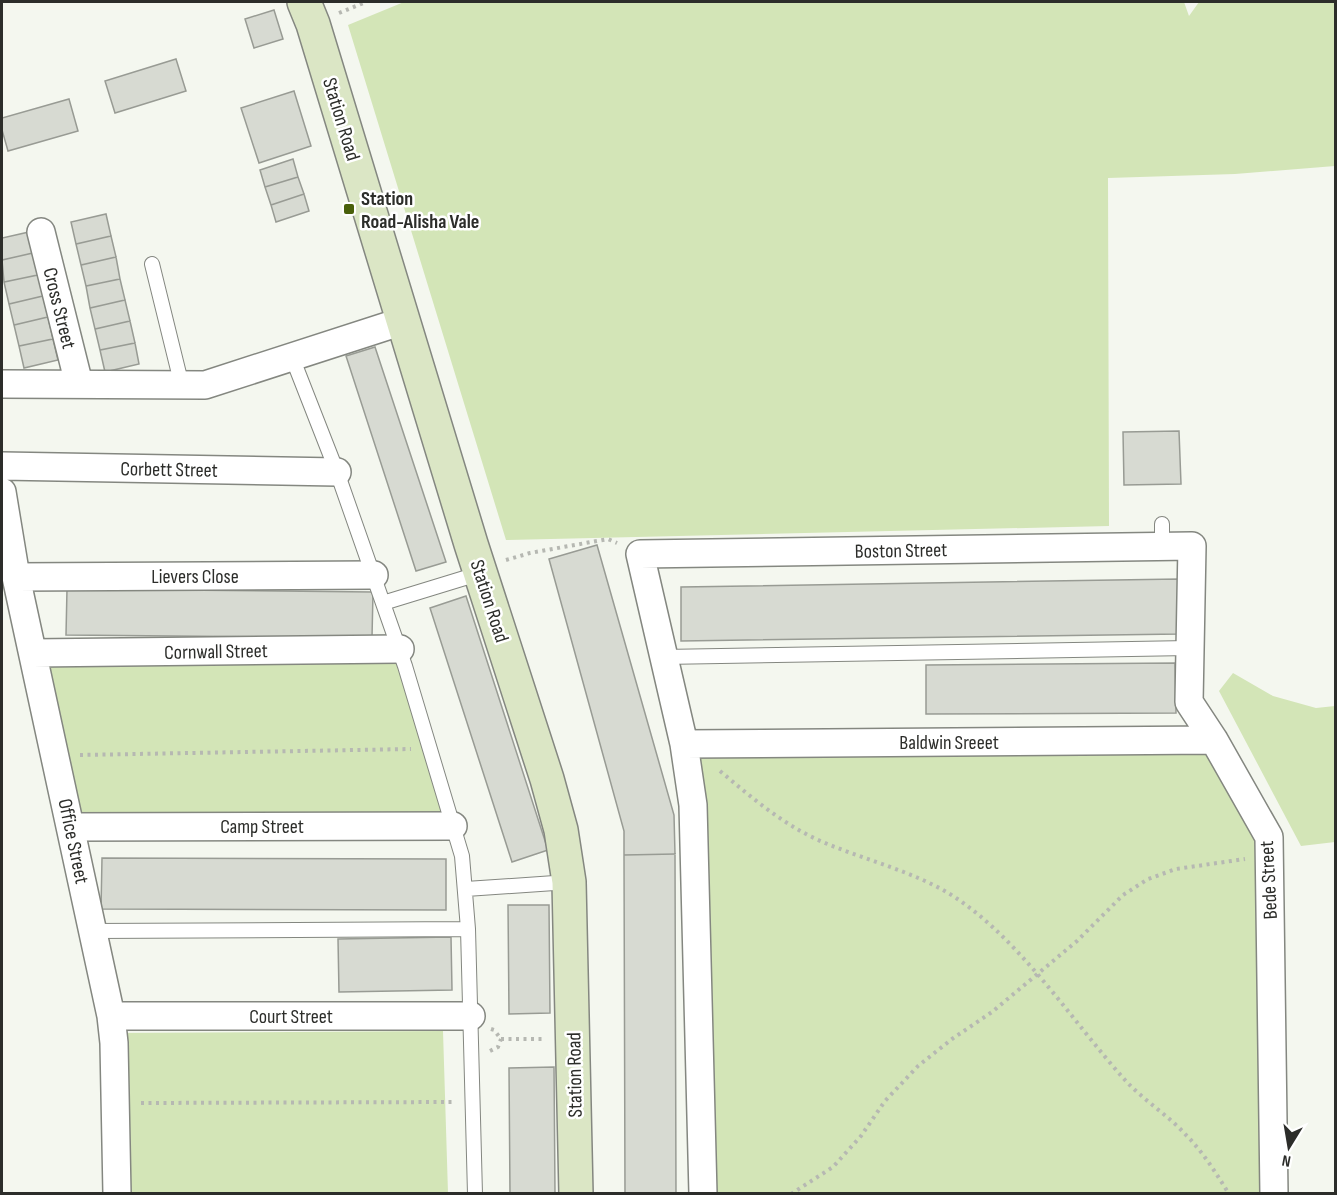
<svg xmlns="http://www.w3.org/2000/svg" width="1337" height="1195" font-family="'Sofia Sans Condensed',sans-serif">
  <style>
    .green { fill: #d3e5b7 }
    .building { fill: #d7dad2; stroke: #989b94; stroke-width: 1.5 }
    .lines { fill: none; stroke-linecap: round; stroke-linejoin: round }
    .lane-casing { stroke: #848780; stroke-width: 16 }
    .street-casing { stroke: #848780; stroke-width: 30 }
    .secondary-casing { stroke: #848780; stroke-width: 36 }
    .path { stroke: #b6b8b2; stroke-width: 4; stroke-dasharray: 3 4.5; stroke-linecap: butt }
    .lane { stroke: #fff; stroke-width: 14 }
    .street { stroke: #fff; stroke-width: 27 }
    .secondary { stroke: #dbe6c5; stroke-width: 33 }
    .poi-dot { fill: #49600b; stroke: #fff; stroke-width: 2 }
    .labels { text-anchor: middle; stroke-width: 5; stroke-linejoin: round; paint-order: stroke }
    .street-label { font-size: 20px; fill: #2c2d2a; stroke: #fff }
    .poi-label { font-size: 20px; font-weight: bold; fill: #2c2d2a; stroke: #fff; text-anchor: start }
  </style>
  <rect width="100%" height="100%" fill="#f4f7ef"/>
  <path class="green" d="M404,2H1184L1189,16L1199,2H1335V166L1235,174L1108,178L1109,526L506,540L348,25Z
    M400,649L453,826L71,827L33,653Z
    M1233,673L1273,696L1316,708L1335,706V842L1301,846L1219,691Z
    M1214,740L1269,837L1274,1193H703L684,744Z
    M443,1031L448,1193H117L113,1033Z"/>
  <path class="building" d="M274,10L283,39L254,48L245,19Z
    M176,59L186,91L115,113L105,81Z
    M294,91L311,146L259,163L241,108Z
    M69,99L78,131L8,151L2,130V118Z
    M293,159L298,177L265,187L260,170Z
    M298,177L304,194L271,205L265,187Z
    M304,194L309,211L276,222L271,205Z
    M106,214L111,236L76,244L71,222Z
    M29,232L33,253L2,260V238Z
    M111,236L116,257L81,265L76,244Z
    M33,253L38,275L4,282L2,260Z
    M116,257L120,279L86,286L81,265Z
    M38,275L43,296L9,304L4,282Z
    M120,279L125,300L90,308L86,286Z
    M43,296L48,317L14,325L9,304Z
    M125,300L130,321L95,329L90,308Z
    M48,317L53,339L19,346L14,325Z
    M130,321L135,343L100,350L95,329Z
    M53,339L58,360L24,368L19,346Z
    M135,343L139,364L105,372L100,350Z
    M375,347L446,562L416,571L346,356Z
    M1179,431L1181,484L1124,485L1123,432Z
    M597,545L674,815L675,854L624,855V831L549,559Z
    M1179,579L1180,634L681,641V587Z
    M67,589L373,592L372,638L66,635Z
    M466,596L548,850L512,862L430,608Z
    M1175,663L1176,713L926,714V665Z
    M675,854L676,1194H625L624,855Z
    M102,858L446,859V910L101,909Z
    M508,905H549L550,1013L509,1014Z
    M451,937L452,990L339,992L338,939Z
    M554,1067L555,1194H510L509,1068Z"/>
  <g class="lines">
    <defs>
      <path id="lane" d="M152,264L182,386
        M292,357L337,472L405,666L462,856L468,929L475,1194
        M1162,524V547
        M383,603L481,573
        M663,657L1189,648
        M466,889L569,882
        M93,931L468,929"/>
      <path id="street" d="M41,232L79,384
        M2,384L205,385L403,321
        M2,466L337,472
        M2,492L16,577L111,1016L114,1043L117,1194
        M16,577L374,575
        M33,653L400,649
        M684,744L1214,740
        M71,827L453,826
        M111,1016H471
        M703,1194L693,805L684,744L640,554L1192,546L1189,702L1214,740L1269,837L1274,1194"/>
      <path id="secondary" d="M304,2L313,24L471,544L547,779L561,830L569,882L576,1194"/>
    </defs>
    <use href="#lane" class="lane-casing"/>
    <use href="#street" class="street-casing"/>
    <use href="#secondary" class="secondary-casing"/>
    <path class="path" d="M339,13L366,2
      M506,560L530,553L608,539L617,543
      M80,755L411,749
      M720,771C751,797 780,822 816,839C858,858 903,868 943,890C1014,930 1071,1020 1125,1080C1143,1100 1168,1115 1186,1135C1203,1152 1216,1173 1229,1194
      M491,1029L494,1030L501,1039
      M501,1039H543
      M490,1051L498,1047L501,1039
      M141,1103L454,1102
      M791,1194L833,1167L861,1136L885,1101L918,1066L952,1039L992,1012L1077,941L1123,895L1148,879L1176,869L1245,859"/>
    <use href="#lane" class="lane"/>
    <use href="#street" class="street"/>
    <use href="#secondary" class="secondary"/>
  </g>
  <rect class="poi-dot" x="343" y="203" width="12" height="12" rx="3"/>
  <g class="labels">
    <g class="street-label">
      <text transform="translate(342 119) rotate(73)" y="7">Station Road</text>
      <text transform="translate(60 308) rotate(76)" y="7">Cross Street</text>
      <text transform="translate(169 469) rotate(1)" y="7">Corbett Street</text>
      <text transform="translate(901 550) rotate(-1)" y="7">Boston Street</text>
      <text x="195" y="583">Lievers Close</text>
      <text transform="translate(490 601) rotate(72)" y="7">Station Road</text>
      <text transform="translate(216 651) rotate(-1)" y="7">Cornwall Street</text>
      <text x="949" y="749">Baldwin Sreeet</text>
      <text x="262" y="833">Camp Street</text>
      <text transform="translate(74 841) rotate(78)" y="7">Office Street</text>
      <text transform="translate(1268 880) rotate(-93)" y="7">Bede Street</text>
      <text x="291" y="1023">Court Street</text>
      <text transform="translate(574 1075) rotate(-91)" y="7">Station Road</text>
    </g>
    <g class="poi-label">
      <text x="361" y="205">Station<tspan x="361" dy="23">Road-Alisha Vale</tspan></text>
    </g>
  </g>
  <rect width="1337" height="1195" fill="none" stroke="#2c2d2a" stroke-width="6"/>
  <g transform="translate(1289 1147) rotate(191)" stroke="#ffffff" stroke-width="4.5" paint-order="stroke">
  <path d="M0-4.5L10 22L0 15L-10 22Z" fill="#2c2d2a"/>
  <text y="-9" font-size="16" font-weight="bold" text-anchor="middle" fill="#2c2d2a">N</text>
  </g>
</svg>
